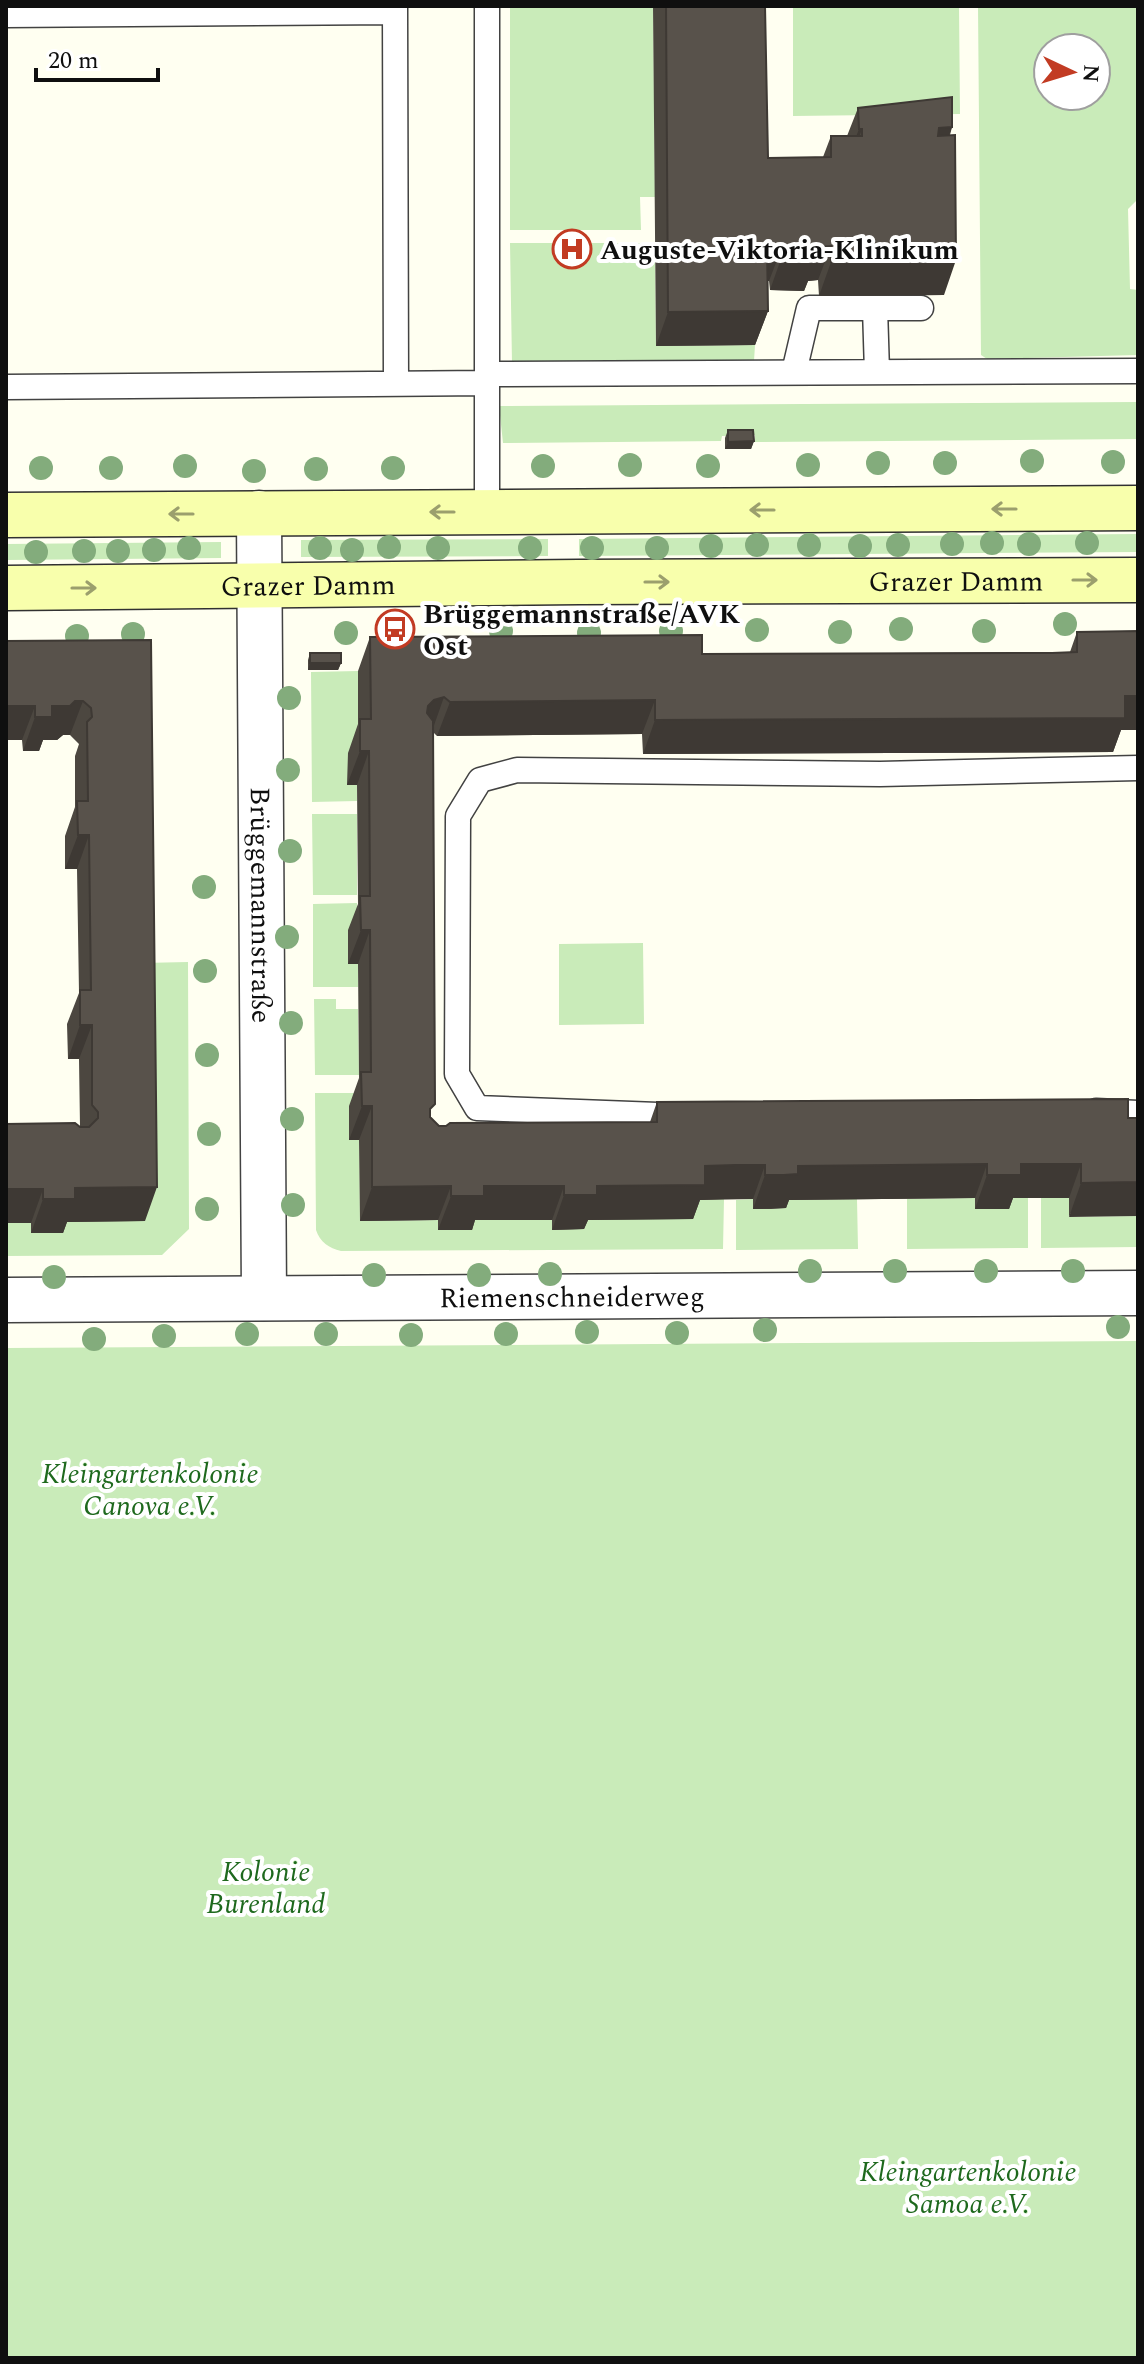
<svg xmlns="http://www.w3.org/2000/svg" width="1144" height="2364" font-family="Spectral,serif">
  <style>
    .green { fill: #c9ebb9; fill-rule: evenodd }
    .lines { fill: none; stroke-linecap: round; stroke-linejoin: round }
    .lane-casing { stroke: #424242; stroke-width: 27 }
    .street-casing { stroke: #424242; stroke-width: 47 }
    .secondary-casing { stroke: #313131; stroke-width: 47 }
    .lane { stroke: #fff; stroke-width: 24 }
    .street { stroke: #fff; stroke-width: 44 }
    .secondary { stroke: #f8ffac; stroke-width: 44 }
    .tree { fill: #83ac7c }
    .wall { fill: #4c4740 }
    .shaded-wall { fill: #3e3934 }
    .building { fill: #58524b; stroke: #3e3934; stroke-width: 2 }
    .oneway { stroke: #9b9f6d }
    .labels { text-anchor: middle; stroke-width: 8; stroke-linejoin: round; paint-order: stroke }
    .poi-label { font-size: 28px; font-weight: bold; fill: #0f0f0f; stroke: #fff; text-anchor: start }
    .street-label { font-size: 28px; fill: #0f0f0f; stroke: #fff }
    .park-label { font-size: 28px; font-style: italic; fill: #1e691d; stroke: #fff }
  </style>
  <rect width="100%" height="100%" fill="#fffff1"/>
  <path class="green" d="M510,6H653L655,197H640L641,230H510Z
    M793,6H959L960,114L793,116Z
    M978,6H1138V199L1128,209L1130,289L1138,290V355L987,359L981,355ZM1048,48H1096V96H1048Z
    M510,243H641L642,255L655,254L656,346L755,345L754,361L512,363Z
    M1138,402V439L755,442V435L722,436L721,441L503,443L499,406Z
    M1138,534V552L579,556V539Z
    M548,539V556L301,557V540Z
    M221,542V558L6,560V544Z
    M358,671V753L348,785H357V801L312,802L311,672Z
    M312,814H357V895H313Z
    M357,903L358,930L348,931V963L358,964V987H313V904Z
    M643,943L644,1024L559,1025V944Z
    M188,962L189,1229L162,1255L6,1256V1223H31V1233L63,1232L142,963Z
    M314,999H336V1009H358L359,1075H315Z
    M315,1093H359L360,1221L438,1220L439,1230H471L472,1220H552V1229H584V1220L692,1200L724,1199L723,1249L341,1251C329,1248 320,1242 316,1230Z
    M975,1198V1209H1008L1009,1198H1028V1248L907,1249V1199Z
    M1041,1198H1069V1217L1138,1216V1247L1041,1248Z
    M753,1199V1209L785,1208L786,1200L857,1199L858,1249L736,1250V1200Z
    M1138,1341V2358H6V1348Z"/>
  <g class="lines">
    <defs>
      <path id="lane" d="M395,6L396,382
        M487,6V512
        M6,15L395,12
        M875,308L877,372
        M794,372L809,308H921
        M487,374L1138,371
        M6,387L487,383
        M1096,1111L1138,1113
        M684,1116L477,1108L457,1074L458,816L480,780L517,770L880,774L1138,768"/>
      <g id="street">
        <path id="s1" d="M259,513L264,1298"/>
        <path id="s2" d="M6,1300L1138,1293"/>
      </g>
      <g id="secondary">
        <path d="M6,515L1138,508"/>
        <path id="s3" d="M6,588L579,582L1138,580"/>
      </g>
    </defs>
    <use href="#lane" class="lane-casing"/>
    <use href="#street" class="street-casing"/>
    <use href="#secondary" class="secondary-casing"/>
    <use href="#lane" class="lane"/>
    <use href="#street" class="street"/>
    <use href="#secondary" class="secondary"/>
  </g>
  <g class="tree">
    <circle cx="1032" cy="461" r="12"/>
    <circle cx="1113" cy="462" r="12"/>
    <circle cx="878" cy="463" r="12"/>
    <circle cx="945" cy="463" r="12"/>
    <circle cx="630" cy="465" r="12"/>
    <circle cx="808" cy="465" r="12"/>
    <circle cx="185" cy="466" r="12"/>
    <circle cx="543" cy="466" r="12"/>
    <circle cx="708" cy="466" r="12"/>
    <circle cx="41" cy="468" r="12"/>
    <circle cx="111" cy="468" r="12"/>
    <circle cx="393" cy="468" r="12"/>
    <circle cx="316" cy="469" r="12"/>
    <circle cx="254" cy="471" r="12"/>
    <circle cx="992" cy="543" r="12"/>
    <circle cx="1087" cy="543" r="12"/>
    <circle cx="952" cy="544" r="12"/>
    <circle cx="1029" cy="544" r="12"/>
    <circle cx="757" cy="545" r="12"/>
    <circle cx="809" cy="545" r="12"/>
    <circle cx="898" cy="545" r="12"/>
    <circle cx="711" cy="546" r="12"/>
    <circle cx="860" cy="546" r="12"/>
    <circle cx="389" cy="547" r="12"/>
    <circle cx="189" cy="548" r="12"/>
    <circle cx="320" cy="548" r="12"/>
    <circle cx="438" cy="548" r="12"/>
    <circle cx="530" cy="548" r="12"/>
    <circle cx="592" cy="548" r="12"/>
    <circle cx="657" cy="548" r="12"/>
    <circle cx="154" cy="550" r="12"/>
    <circle cx="352" cy="550" r="12"/>
    <circle cx="84" cy="551" r="12"/>
    <circle cx="118" cy="551" r="12"/>
    <circle cx="36" cy="552" r="12"/>
    <circle cx="1065" cy="624" r="12"/>
    <circle cx="901" cy="629" r="12"/>
    <circle cx="757" cy="630" r="12"/>
    <circle cx="501" cy="631" r="12"/>
    <circle cx="671" cy="631" r="12"/>
    <circle cx="984" cy="631" r="12"/>
    <circle cx="840" cy="632" r="12"/>
    <circle cx="346" cy="633" r="12"/>
    <circle cx="589" cy="633" r="12"/>
    <circle cx="133" cy="634" r="12"/>
    <circle cx="77" cy="636" r="12"/>
    <circle cx="289" cy="698" r="12"/>
    <circle cx="288" cy="770" r="12"/>
    <circle cx="290" cy="851" r="12"/>
    <circle cx="204" cy="887" r="12"/>
    <circle cx="287" cy="937" r="12"/>
    <circle cx="205" cy="971" r="12"/>
    <circle cx="291" cy="1023" r="12"/>
    <circle cx="207" cy="1055" r="12"/>
    <circle cx="292" cy="1119" r="12"/>
    <circle cx="209" cy="1134" r="12"/>
    <circle cx="293" cy="1205" r="12"/>
    <circle cx="207" cy="1209" r="12"/>
    <circle cx="810" cy="1271" r="12"/>
    <circle cx="895" cy="1271" r="12"/>
    <circle cx="986" cy="1271" r="12"/>
    <circle cx="1073" cy="1271" r="12"/>
    <circle cx="550" cy="1274" r="12"/>
    <circle cx="374" cy="1275" r="12"/>
    <circle cx="479" cy="1275" r="12"/>
    <circle cx="54" cy="1277" r="12"/>
    <circle cx="1118" cy="1327" r="12"/>
    <circle cx="765" cy="1330" r="12"/>
    <circle cx="587" cy="1332" r="12"/>
    <circle cx="677" cy="1333" r="12"/>
    <circle cx="247" cy="1334" r="12"/>
    <circle cx="326" cy="1334" r="12"/>
    <circle cx="506" cy="1334" r="12"/>
    <circle cx="411" cy="1335" r="12"/>
    <circle cx="164" cy="1336" r="12"/>
    <circle cx="94" cy="1339" r="12"/>
  </g>
  <path class="wall" d="M653,6H765L768,158L823,157L831,136H847L858,108L952,127L950,135L944,295L819,296L818,280L808,281L804,291L770,290L769,281H768V311L755,345L656,346Z
    M728,430L754,441L751,449H725V438Z
    M1138,631V730H1121L1113,752L643,754L642,734L437,736L434,733L430,1118L439,1126L650,1122L657,1102L1128,1099L1069,1217V1198H1013L1009,1209H975V1198L789,1200L786,1208L771,1209H753V1199H724L700,1200L693,1219L588,1220L584,1229L552,1230V1220H475L472,1230H438V1220L360,1221L359,1140H349V1106L359,1078L358,964H348V930L358,904L357,785H347L348,753L358,724V671L370,637L702,654L1070,652L1077,632Z
    M151,640L145,1221L67,1222L63,1233H31V1223H6V1124L80,1127L79,1059H68L67,1024L79,993L77,869H65V836L75,807V756L79,744L70,735H63L57,740H43L39,751H23L22,740H6V641Z
    M310,653L341,663L338,670H308V660Z"/>
  <path class="shaded-wall" d="M952,127L940,161L926,162L939,128Z
    M859,129H862L850,163H846Z
    M767,246L782,247L769,281H755Z
    M831,246L818,280L808,281L804,291L770,290L782,256L817,247Z
    M956,260L944,295L819,296L831,262Z
    M768,311L755,345L656,346L668,312Z
    M754,441L751,449H725L728,442Z
    M310,663H341L338,670H308Z
    M1125,696H1138V730H1121L1113,752L643,754L655,720Z
    M444,697L432,731L421,734L428,706L434,700Z
    M655,700L642,734L437,736L450,702Z
    M75,701H83L70,735H63L57,740H43L39,751H23L35,717L52,706Z
    M6,706H35L22,740H6Z
    M360,751H369L357,785H347Z
    M78,835H89L77,869H65Z
    M361,930H370L358,964H348Z
    M80,1025H92L79,1059H68Z
    M362,1106H372L359,1140H349Z
    M987,1164L975,1198L789,1200L786,1208L753,1209L765,1175L798,1166Z
    M1021,1164H1081L1069,1198H1013L1009,1209H975L987,1175Z
    M765,1165L753,1199L700,1200L693,1219L588,1220L584,1229L552,1230L564,1195L597,1186L705,1166Z
    M1138,1182V1216L1069,1217L1081,1183Z
    M451,1186L438,1220L360,1221L372,1187Z
    M484,1186H564L552,1220H475L472,1230H438L451,1196Z
    M157,1187L145,1221L67,1222L63,1233H31L43,1199L75,1188Z
    M6,1189H43L31,1223H6Z"/>
  <path class="building" d="M666,6H765L768,158L831,157V136H862V129H859L858,108L952,97V127L939,128L938,136L955,135L956,260L831,262V246L817,247V257L782,256V247L767,246L768,311L668,312Z
    M728,430H753L754,441L728,442Z
    M1138,631V696H1125V718L655,720V700L450,702L444,697L434,700L428,706L427,713L433,721L435,1104L430,1109V1117L439,1126H446L450,1123L657,1122V1102L1128,1099V1118H1138V1182L1081,1183V1164H1021V1175H987V1164L798,1166V1174L784,1175H765V1165H736L705,1166V1185L597,1186V1195H564V1186H484V1196H451V1186L372,1187V1106H362L361,1072H371L370,930H361L360,896H370L369,751H360V719H371L370,637L702,635V654L1052,653L1077,652V632Z
    M151,640L157,1187L75,1188V1199H43V1189H6V1124L75,1123L80,1127H89L98,1118V1112L92,1105V1025H80V990H91L90,914L89,835H78L77,801H88L87,722L92,717L91,708L83,701H75L70,706H52V717H35V706H6V641Z
    M310,653H341V663H310Z"/>
  <defs><path id="oneway-shaft" d="M-6 0H5M1.5-3L5.5 0L1.5 3" fill="none" stroke-width="1.6" stroke-linecap="round" stroke-linejoin="round" transform="scale(2)"/></defs>
  <g class="oneway">
    <use href="#oneway-shaft" transform="translate(1004 509) rotate(180)"/>
    <use href="#oneway-shaft" transform="translate(762 510) rotate(180)"/>
    <use href="#oneway-shaft" transform="translate(442 512) rotate(180)"/>
    <use href="#oneway-shaft" transform="translate(181 514) rotate(180)"/>
    <use href="#oneway-shaft" transform="translate(1085 580)"/>
    <use href="#oneway-shaft" transform="translate(657 582)"/>
    <use href="#oneway-shaft" transform="translate(84 588)"/>
  </g>
  <defs>
    <symbol id="hospital-ring" viewBox="-11 -11 22 22"><circle r="9.5" fill="#fff" stroke="#c23b23" stroke-width="1.5"/><path d="M-5-5h3v3.5h4V-5h3V5h-3V1.5h-4V5h-3Z" fill="#c23b23"/></symbol>
    <symbol id="bus-ring" viewBox="-11 -11 22 22"><circle r="9.5" fill="#fff" stroke="#c23b23" stroke-width="1.5"/><path d="M-5-6H5V4H4V6H2V4H-2V6H-4V4H-5ZM-3.5-4V0h7V-4ZM-3.5 1.2v1.5H-2V1.2ZM2 1.2v1.5H3.5V1.2Z" fill="#c23b23"/></symbol>
  </defs>
  <g fill-rule="evenodd">
    <use href="#hospital-ring" x="550" y="227" width="44" height="44"/>
    <use href="#bus-ring" x="373" y="607" width="44" height="44"/>
  </g>
  <g class="labels">
    <g class="poi-label">
      <text x="600" y="259">Auguste-Viktoria-Klinikum</text>
      <text x="423" y="623">Brüggemannstraße/AVK<tspan x="423" dy="32">Ost</tspan></text>
    </g>
    <g class="street-label">
      <text dy="10" stroke="none"><textPath href="#s3" startOffset="950">Grazer Damm</textPath></text>
      <text dy="10" stroke="none"><textPath href="#s3" startOffset="302">Grazer Damm</textPath></text>
      <text dy="10" stroke="none"><textPath href="#s1" startOffset="392">Brüggemannstraße</textPath></text>
      <text dy="10" stroke="none"><textPath href="#s2" startOffset="566">Riemenschneiderweg</textPath></text>
    </g>
    <g class="park-label">
      <text x="150" y="1483">Kleingartenkolonie<tspan x="150" dy="32">Canova e.V.</tspan></text>
      <text x="266" y="1881">Kolonie<tspan x="266" dy="32">Burenland</tspan></text>
      <text x="968" y="2181">Kleingartenkolonie<tspan x="968" dy="32">Samoa e.V.</tspan></text>
    </g>
  </g>
  <rect width="1144" height="2364" fill="none" stroke="#0f0f0f" stroke-width="16"/>
  <g transform="translate(1072 72) rotate(94)"><circle r="38" fill="#ffffff" stroke="#9f9f9f" stroke-width="2"/>
  <path d="M0-6L14 30L0 20L-14 30Z" fill="#c23b23"/>
  <text y="-12" font-size="22" font-weight="bold" text-anchor="middle" fill="#0f0f0f">N</text>
  </g>
  <path d="M36 68v12h122v-12" fill="none" stroke="#0f0f0f" stroke-width="4"/>
  <text x="48" y="68" font-size="24" fill="#0f0f0f" stroke="#ffffff" stroke-width="6" paint-order="stroke">20 m</text>
</svg>
